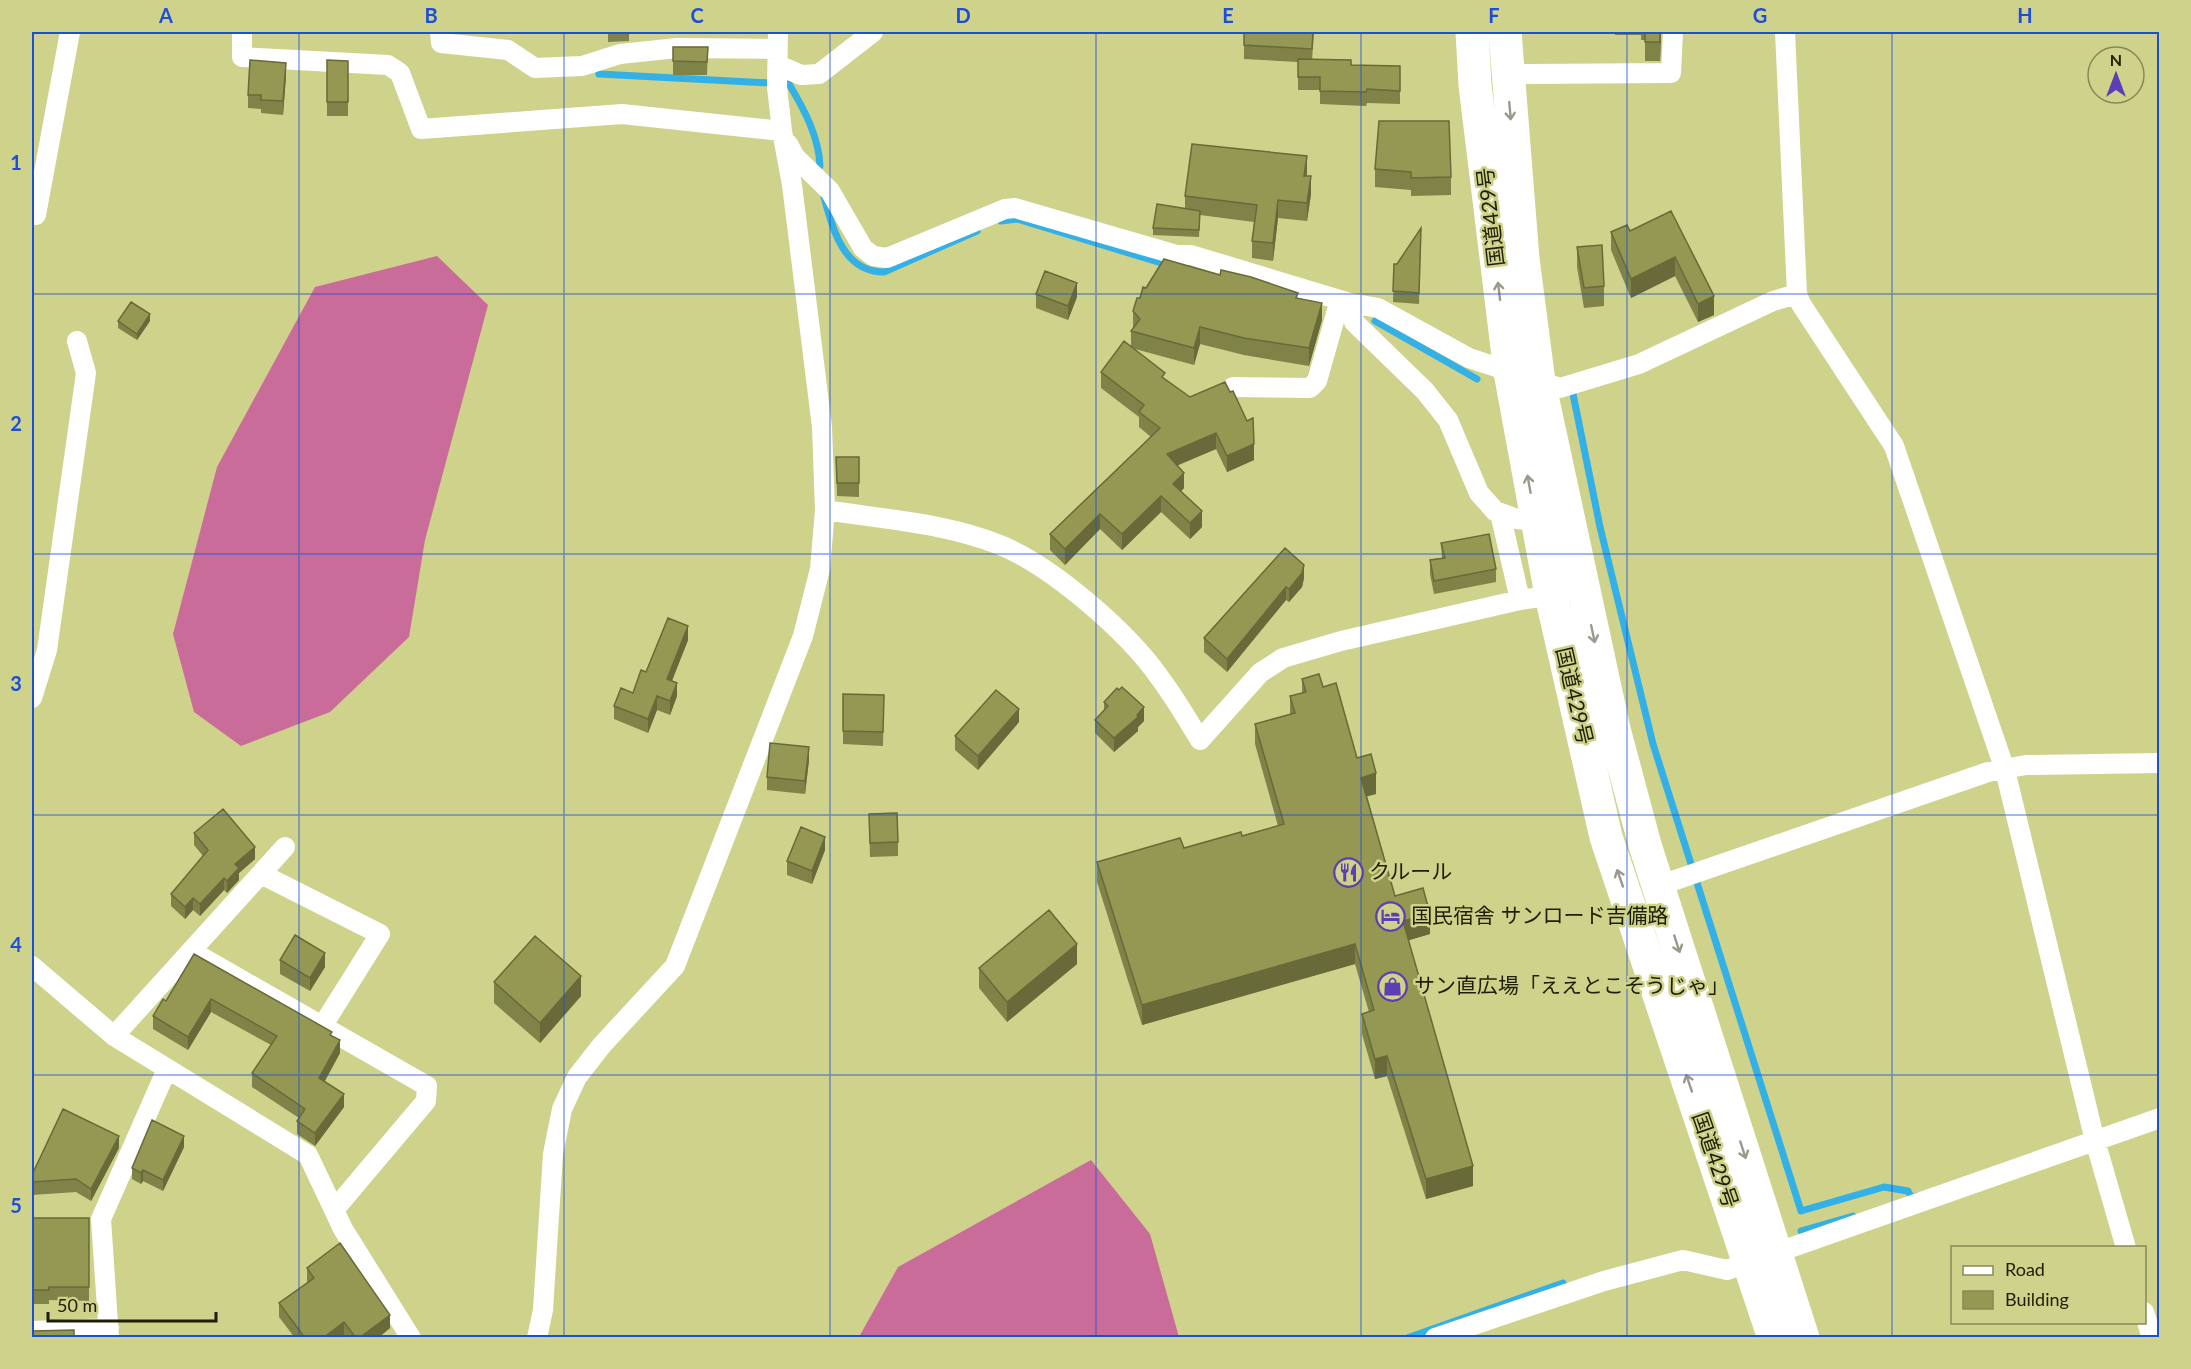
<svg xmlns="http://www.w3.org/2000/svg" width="2191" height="1369" font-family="Lato,'Noto Sans JP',sans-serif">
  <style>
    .forest { fill: #ca6c9a }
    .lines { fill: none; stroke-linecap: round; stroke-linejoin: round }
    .stream { stroke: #33b0e5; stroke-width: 7 }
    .minor { stroke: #fff; stroke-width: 20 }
    .trunk { stroke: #fff; stroke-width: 33 }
    .wall { fill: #808347 }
    .shaded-wall { fill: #686a39 }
    .building { fill: #959852; stroke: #686a39; stroke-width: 1.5 }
    .oneway { stroke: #999a8d }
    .grid { fill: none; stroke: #1d4ed8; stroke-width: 1.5; stroke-opacity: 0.55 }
    .labels { text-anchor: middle; stroke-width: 5; stroke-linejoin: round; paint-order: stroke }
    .street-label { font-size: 21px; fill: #1d1e02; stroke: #ced28a }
    .poi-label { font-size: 21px; fill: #1d1e02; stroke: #ced28a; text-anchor: start }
    .neatline { fill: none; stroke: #1d4ed8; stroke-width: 2 }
    .grid-label { font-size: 20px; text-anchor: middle; font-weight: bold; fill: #1d4ed8 }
  </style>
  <rect width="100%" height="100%" fill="#ced28a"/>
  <path class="forest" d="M437,256L488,305L425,540L409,637L330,712L241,746L194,712L173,634L217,467L315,287Z
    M1091,1160L1150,1234L1179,1337H859L898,1267Z"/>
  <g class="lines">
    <path class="stream" d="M599,74L789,84C804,109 819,137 820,166
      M824,197C833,229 843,272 884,272L977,231
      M1001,221L1017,219L1168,265
      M1375,321L1477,379
      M1573,394L1600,527L1653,744L1801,1211L1884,1187L1908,1191L1912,1198L1917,1196
      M1801,1231L1853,1216
      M1407,1338L1563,1283"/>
    <path class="minor" d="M242,32V57L388,65L400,73L421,129L622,114L782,131
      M440,32L441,43L508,50L535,68L582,66L620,54L677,48L777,49
      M1785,32L1797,294L1801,304L1894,446L2005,770L2094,1137L2126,1248
      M778,65L801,75L819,74L873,32
      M1507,74L1671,73L1673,32
      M788,144L795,157L830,191L863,248L873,256L887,258L1005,209L1015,208L1177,255H1191L1350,303L1378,308L1469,358L1560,388L1639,364L1773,301L1797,294
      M36,215L70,32
      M1350,303L1354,322L1425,391L1448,420L1479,493L1495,511L1517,519L1547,522
      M1233,387L1310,388L1317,381L1340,300
      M825,510C882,519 946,523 1000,545C1052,566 1128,632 1160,678C1175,698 1187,719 1200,740L1260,673L1283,658L1341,641L1520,600L1560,594
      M1500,513L1520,600
      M32,698L47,650L86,373L77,341
      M261,874L380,934L323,1025
      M1658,886L1988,772L2026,765L2160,763
      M191,951L427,1086L426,1101L334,1210
      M32,966L114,1036L308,1155L343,1229L411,1338
      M114,1036L285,847
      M2144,1312L2152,1338
      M32,1331L109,1328
      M109,1338L101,1219L167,1069
      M537,1338L543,1310L553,1154L562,1109L577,1077L602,1045L675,966L803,636L820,569L825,510L822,427L792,185L782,131L777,87L778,32
      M1435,1338L1604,1281L1683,1260L1727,1270L2160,1118"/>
    <path class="trunk" d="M1472,32L1475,85L1510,372L1551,595L1606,837L1774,1338
      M1505,32L1523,259L1539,382L1614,729L1645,845L1803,1338"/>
  </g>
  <path class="wall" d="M608,32H629V41L608,42Z
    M1314,32L1312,60L1351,65L1400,66V104L1367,103L1366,106L1320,104V90H1298V62L1244,59V45Z
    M1615,32H1661L1660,61H1645V40H1641V35H1615Z
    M673,47H708L707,75H673Z
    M327,60L348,61V116H327Z
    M286,76L283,115L261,113V109L248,108V95Z
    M1379,121L1451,177V195L1411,196V190L1375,187V169Z
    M1306,176L1311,194L1307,221L1278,218L1273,261L1252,258V241L1254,222L1200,215L1199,237L1153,235V228L1185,208V196Z
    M1671,211L1714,315L1698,322L1675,276L1631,298L1611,250V232L1630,231Z
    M1421,228L1419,304L1393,302L1394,264H1397Z
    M1577,247L1604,286V306L1584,308L1577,267Z
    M1146,288L1298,298L1322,320L1309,366L1244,355L1200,344L1194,365L1135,349L1165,380L1254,460L1227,472L1216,449L1177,465L1184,488L1181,491L1202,527L1190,539L1161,512L1122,550L1100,529L1065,565L1050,550V534L1151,437L1139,427V417L1101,388V372L1131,346V331L1133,328V311L1140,298Z
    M1036,294L1077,297L1068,320L1036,308Z
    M118,321H150L137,340L118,328Z
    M836,457H859V497L837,496Z
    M1441,543L1496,569V582L1434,594L1430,574V560L1442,558Z
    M1285,548L1304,578L1302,587L1289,602L1286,600L1227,672L1204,652V638Z
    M688,640L672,681L677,696L670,715L657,710L648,733L614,719V706L633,693L646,672Z
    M1302,679L1323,687L1357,758L1376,794L1367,796L1395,896L1430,934L1408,940L1473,1186L1426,1199L1387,1076L1375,1079L1362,1034V1014L1369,1012L1355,964L1142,1025L1097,882V862L1184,848L1242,836L1278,826L1255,744V724L1290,714V696L1302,693Z
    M1119,690L1144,721L1138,727V731L1114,752L1095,733V720L1104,711V702Z
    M843,694L884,695L883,746L843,744Z
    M1019,722L978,770L955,750V736Z
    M809,760L805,794L767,790V777Z
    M869,814L898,842V856L870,857Z
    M194,833L255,859L239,873V880L227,893L224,890L200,916L193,910L185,919L171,906V894L203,856L194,845Z
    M825,850L812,884L787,875V861Z
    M194,954L332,1036L340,1053L325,1081L344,1107L315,1146L297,1134V1121L299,1118L252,1087V1073L271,1045L211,1012L188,1050L153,1029V1016L166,1001Z
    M280,960L325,967L310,991L280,974Z
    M1077,964L1007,1022L979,988V968Z
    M494,982L581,996L540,1043L494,1003Z
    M184,1147L163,1191L143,1181L141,1184L132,1179V1168Z
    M119,1148L91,1201L76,1192L32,1195V1175Z
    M32,1218H89V1301L49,1300V1304H32Z
    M307,1268L390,1328L378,1338H346L344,1336L342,1338H295L279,1317V1303L307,1283Z"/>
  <path class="shaded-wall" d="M1660,32H1661L1660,61Z
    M286,63V76L283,115V101Z
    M1307,156V173L1304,193V176Z
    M1311,176V194L1307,221V203Z
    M1278,200V218L1273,261V243Z
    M1675,257V276L1631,298V279Z
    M1077,283V297L1068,320V306Z
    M1714,296V315L1698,322V304Z
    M1322,303V320L1309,366V348Z
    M150,314V321L137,340V334Z
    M1200,327V344L1194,365V348Z
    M1216,433V449L1167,470V454Z
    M1254,444V460L1227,472V456Z
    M1184,473V488L1173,499V484Z
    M1161,496V512L1122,550V534Z
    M1202,511V527L1190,539V523Z
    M1100,514V529L1065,565V549Z
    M1304,565V578L1302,587L1289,602V589Z
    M1286,587V600L1227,672V659Z
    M688,626V640L667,693V679Z
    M677,683V696L670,715V701Z
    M657,696V710L648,733V719Z
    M1144,707V721L1138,727V731L1114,752V738Z
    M1019,709V722L978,770V756Z
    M809,747V760L805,794V781Z
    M1376,773V794L1361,798V778Z
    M825,837V850L812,884V871Z
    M255,847V859L239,873V880L227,893V881L235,864Z
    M224,878V890L200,916V904Z
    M193,898V910L185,919V907Z
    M1430,914V934L1403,942V921Z
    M1077,944V964L1007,1022V1002Z
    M1355,944V964L1142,1025V1005Z
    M325,953V967L310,991V978Z
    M581,976V996L540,1043V1023Z
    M211,999V1012L188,1050V1037Z
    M340,1040V1053L319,1091V1078Z
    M1387,1056V1076L1375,1079V1059Z
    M344,1094V1107L315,1146V1133Z
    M119,1136V1148L91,1201V1189Z
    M184,1136V1147L163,1191V1180Z
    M1473,1166V1186L1426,1199V1179Z
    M143,1170V1181L141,1184V1173Z
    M390,1315V1328L378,1338H359Z
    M344,1322V1336L342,1338H323Z"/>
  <path class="building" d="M1244,32H1313L1312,49L1244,45Z
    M1645,32H1660V42H1645Z
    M673,47H708L707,62L673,61Z
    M1298,59L1351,60V65L1400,66V91L1367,89L1366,92L1320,91V77H1298Z
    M250,60L286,63L283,101L261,100V95H248Z
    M327,60L348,61V102H327Z
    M1379,121H1449L1451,177L1411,178V172L1375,169Z
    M1192,144L1307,156L1304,176H1311L1307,203L1278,200L1273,243L1252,241L1257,205L1185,196Z
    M1157,204L1200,211L1199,230L1153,228Z
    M1671,211L1714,296L1698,304L1675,257L1631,279L1611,232L1627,225L1630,231Z
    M1421,228L1419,293L1393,291L1394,264H1397Z
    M1602,245L1604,286L1584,288L1577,247Z
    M1164,259L1220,275L1221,270L1251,277L1298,293L1296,298L1322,303L1309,348L1244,338L1200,327L1194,348L1131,331L1140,319L1133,311L1137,298H1140L1143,287L1146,288Z
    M1045,271L1077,283L1068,306L1036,294Z
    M131,302L150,314L137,334L118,321Z
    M1124,341L1165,373L1162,377L1190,397L1225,382L1230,392L1233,391L1247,421L1253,418L1254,444L1227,456L1216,433L1167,454L1184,473L1173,484L1202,511L1190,523L1161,496L1122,534L1100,514L1065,549L1050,534L1160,428L1139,412L1144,405L1101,372Z
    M836,457H859V483H837Z
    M1489,534L1496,569L1434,581L1430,560L1445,558L1441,543Z
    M1285,548L1304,565L1302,573L1289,589L1286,587L1227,659L1204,638Z
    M668,618L688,626L667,679L677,683L670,701L657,696L648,719L614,706L621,688L633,693L641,670L646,672Z
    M1319,674L1323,687L1336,683L1357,758L1371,754L1376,773L1361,778L1395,896L1423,888L1430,914L1403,921L1473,1166L1426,1179L1387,1056L1375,1059L1362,1014L1374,1010L1355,944L1142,1005L1097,862L1180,838L1184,848L1241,832L1242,836L1284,824L1255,724L1295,713L1290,696L1306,692L1302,679Z
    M1122,687L1144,707L1137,715L1138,717L1114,738L1095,720L1108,706L1104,702L1117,688L1119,690Z
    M996,690L1019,709L978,756L955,736Z
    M843,694L884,695L883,732L843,731Z
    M770,743L809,747L805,781L767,777Z
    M223,809L255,847L235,864L239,868L227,881L224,878L200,904L193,898L185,907L171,894L208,850L194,833Z
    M897,813L898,842L870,843L869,814Z
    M801,827L825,837L812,871L787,861Z
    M1049,910L1077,944L1007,1002L979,968Z
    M295,935L325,953L310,978L280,960Z
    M535,936L581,976L540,1023L494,982Z
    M194,954L332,1032L330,1035L340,1040L319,1078L344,1094L315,1133L297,1121L305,1109L252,1073L277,1036L211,999L188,1037L153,1016L163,999L166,1001Z
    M63,1109L119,1136L91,1189L76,1179L32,1182V1175Z
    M152,1120L184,1136L163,1180L143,1170L141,1173L132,1168Z
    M32,1218H89V1287H49V1290H32Z
    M340,1243L390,1315L359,1338H356L344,1322L323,1338H305L279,1303L314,1278L307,1268Z
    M74,1330V1338H32V1331Z"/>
  <defs><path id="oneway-shaft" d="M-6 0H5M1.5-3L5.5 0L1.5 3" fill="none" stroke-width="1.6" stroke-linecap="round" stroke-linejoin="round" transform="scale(1.5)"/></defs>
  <g class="oneway">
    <use href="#oneway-shaft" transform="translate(1510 111) rotate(85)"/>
    <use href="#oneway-shaft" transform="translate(1499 291) rotate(-97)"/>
    <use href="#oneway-shaft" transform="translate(1529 484) rotate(-100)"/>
    <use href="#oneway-shaft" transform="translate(1593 634) rotate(78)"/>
    <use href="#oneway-shaft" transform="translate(1620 878) rotate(-109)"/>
    <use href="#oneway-shaft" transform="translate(1677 944) rotate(72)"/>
    <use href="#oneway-shaft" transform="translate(1689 1083) rotate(-109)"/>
    <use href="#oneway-shaft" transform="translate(1743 1150) rotate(72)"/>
  </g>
  <path class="grid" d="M299,32V1338M564,32V1338M830,32V1338M1096,32V1338M1361,32V1338M1627,32V1338M1892,32V1338M32,294H2160M32,554H2160M32,815H2160M32,1075H2160"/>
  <defs>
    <symbol id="restaurant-ring" viewBox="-11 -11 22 22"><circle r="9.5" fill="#ced28a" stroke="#5f3db5" stroke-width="1.5"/><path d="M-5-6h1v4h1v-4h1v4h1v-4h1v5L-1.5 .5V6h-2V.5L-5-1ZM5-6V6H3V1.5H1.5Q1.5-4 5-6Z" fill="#5f3db5"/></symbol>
    <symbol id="hotel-ring" viewBox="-11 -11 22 22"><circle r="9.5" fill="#ced28a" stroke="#5f3db5" stroke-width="1.5"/><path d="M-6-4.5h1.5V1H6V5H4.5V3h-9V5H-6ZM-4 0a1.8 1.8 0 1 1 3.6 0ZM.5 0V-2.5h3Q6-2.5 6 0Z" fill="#5f3db5"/></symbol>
    <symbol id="shop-ring" viewBox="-11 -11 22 22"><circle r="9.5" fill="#ced28a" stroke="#5f3db5" stroke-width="1.5"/><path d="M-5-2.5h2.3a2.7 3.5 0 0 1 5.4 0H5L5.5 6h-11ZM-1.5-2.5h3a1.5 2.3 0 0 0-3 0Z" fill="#5f3db5"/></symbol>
  </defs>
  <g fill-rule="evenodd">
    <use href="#restaurant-ring" x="1332" y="856" width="33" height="33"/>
    <use href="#hotel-ring" x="1374" y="900" width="33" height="33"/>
    <use href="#shop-ring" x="1376" y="970" width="33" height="33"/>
  </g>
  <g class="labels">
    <g class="street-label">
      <text transform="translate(1491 217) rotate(-97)" y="7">国道429号</text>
      <text transform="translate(1574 696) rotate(77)" y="7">国道429号</text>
      <text transform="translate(1715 1160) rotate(71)" y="7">国道429号</text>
    </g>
    <g class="poi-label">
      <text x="1369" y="879">クルール</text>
      <text x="1411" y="923">国民宿舎 サンロード吉備路</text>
      <text x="1414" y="993">サン直広場「ええとこそうじゃ」</text>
    </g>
  </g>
  <rect width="2191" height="1369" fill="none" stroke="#ced28a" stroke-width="66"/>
  <rect x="1951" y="1246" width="195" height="78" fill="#ced28a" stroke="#878a54" stroke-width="1.5"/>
  <rect x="1963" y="1266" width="30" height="9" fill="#ffffff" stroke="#878a54" stroke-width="1.5"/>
  <text x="2005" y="1276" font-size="18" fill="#1d1e02">Road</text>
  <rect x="1963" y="1291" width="30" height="18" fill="#959852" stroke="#878a54" stroke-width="1.5"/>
  <text x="2005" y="1306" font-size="18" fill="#1d1e02">Building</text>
  <g transform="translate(2116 75)"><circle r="28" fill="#ced28a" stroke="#878a54" stroke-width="1.5"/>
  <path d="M0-4.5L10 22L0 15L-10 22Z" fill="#5f3db5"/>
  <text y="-9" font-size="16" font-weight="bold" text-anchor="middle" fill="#1d1e02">N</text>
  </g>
  <path d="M48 1312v9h168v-9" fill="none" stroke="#1d1e02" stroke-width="3"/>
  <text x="57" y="1312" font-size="18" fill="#1d1e02" stroke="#ced28a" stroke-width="4.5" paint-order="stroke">50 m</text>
  <rect x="33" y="33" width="2125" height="1303" class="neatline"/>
  <g class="grid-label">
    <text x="166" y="23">A</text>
    <text x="431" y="23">B</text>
    <text x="697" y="23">C</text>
    <text x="963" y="23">D</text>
    <text x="1228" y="23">E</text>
    <text x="1494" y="23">F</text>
    <text x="1760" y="23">G</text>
    <text x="2025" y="23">H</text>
    <text x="16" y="170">1</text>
    <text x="16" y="431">2</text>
    <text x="16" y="691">3</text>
    <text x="16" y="952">4</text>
    <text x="16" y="1213">5</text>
  </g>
</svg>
